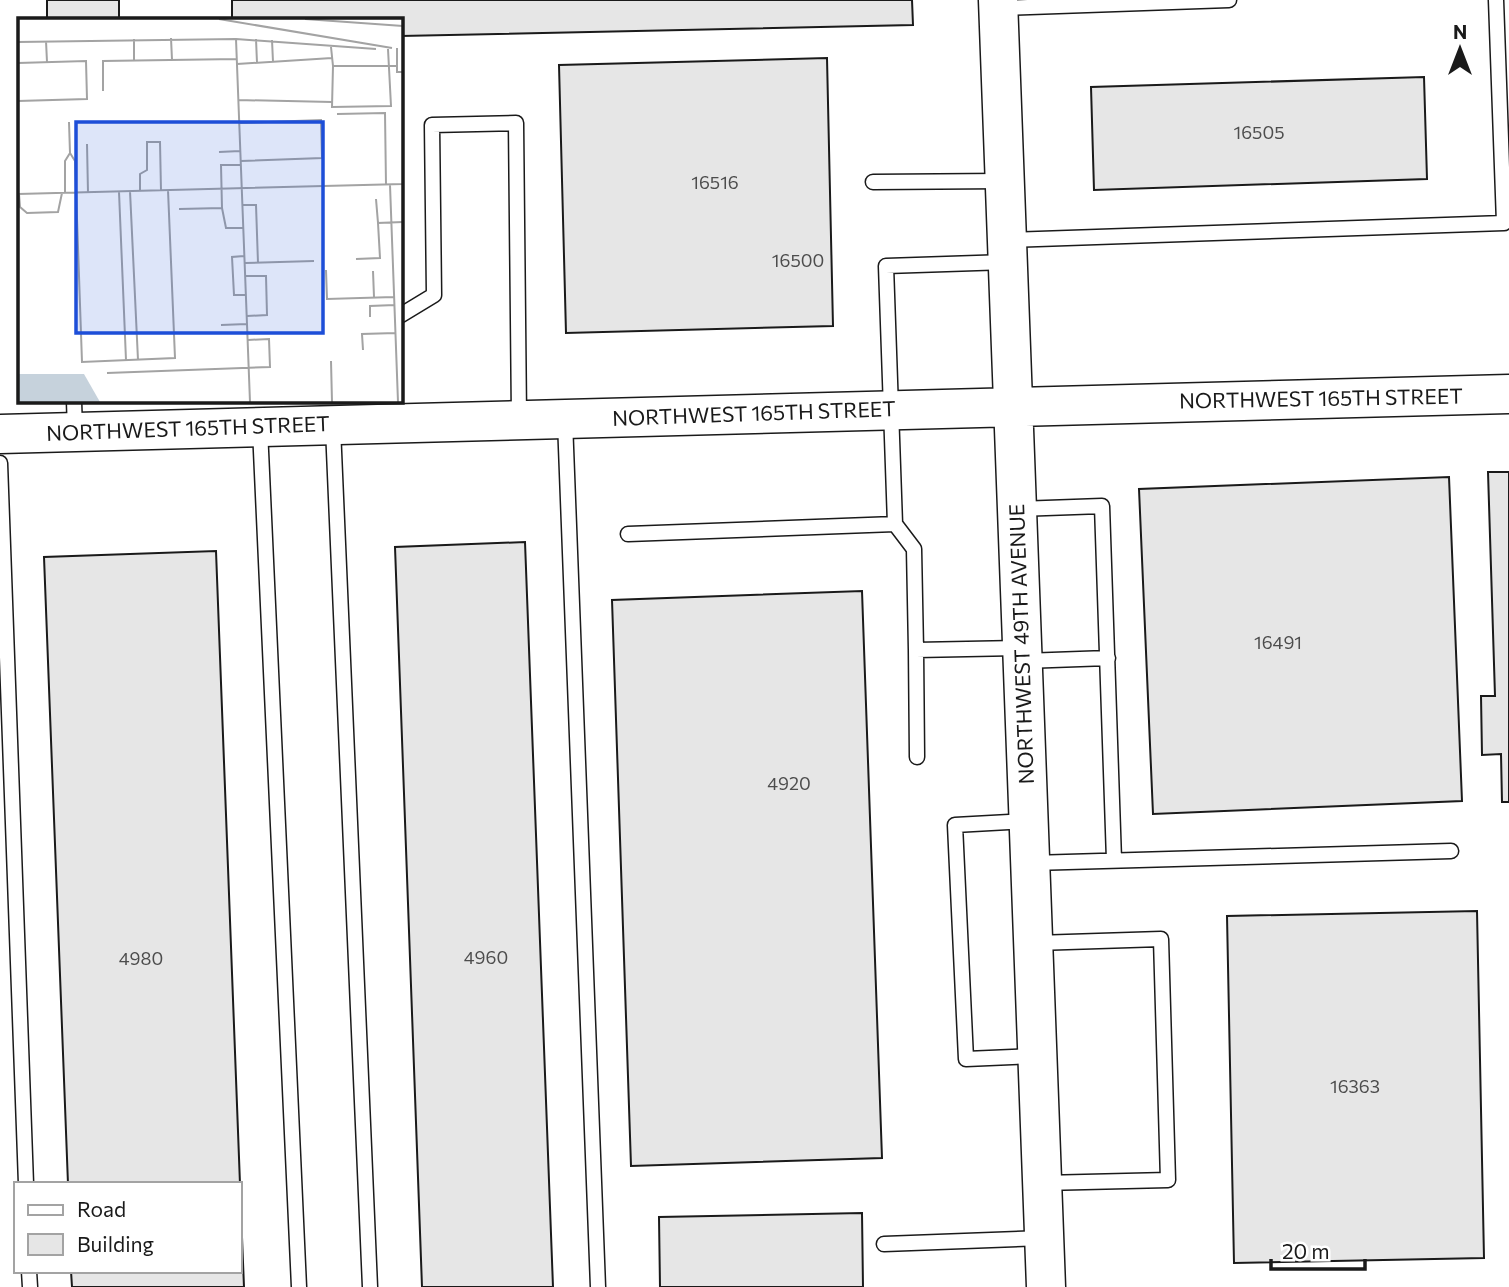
<svg xmlns="http://www.w3.org/2000/svg" width="1509" height="1287" font-family="Commissioner,sans-serif">
  <style>
    .building { fill: #e6e6e6; stroke: #1a1a1a; stroke-width: 2 }
    .lines { fill: none; stroke-linecap: round; stroke-linejoin: round }
    .lane-casing { stroke: #1a1a1a; stroke-width: 17 }
    .secondary-casing { stroke: #1a1a1a; stroke-width: 41 }
    .lane { stroke: #fff; stroke-width: 14 }
    .secondary { stroke: #fff; stroke-width: 38 }
    .labels { text-anchor: middle; stroke-width: 5; stroke-linejoin: round; paint-order: stroke }
    .number-label { font-size: 18px; fill: #4d4d4d }
    .street-label { font-size: 21px; fill: #1a1a1a; stroke: #fff }
    .inset-road { fill: none; stroke: #a3a3a3; stroke-width: 2 }
    .view { fill: #1d4ed8; fill-opacity: 0.15; stroke: #1d4ed8; stroke-width: 3.5 }
    .inset-edge { fill: none; stroke: #1a1a1a; stroke-width: 3.5 }
  </style>
  <rect width="100%" height="100%" fill="#fff"/>
  <path class="building" d="M47,0H119V18L47,19Z
    M232,0H912L913,25L401,36V19H232Z
    M827,58L833,326L566,333L559,65Z
    M1424,77L1427,179L1094,190L1091,87Z
    M1488,472H1509V802H1502L1501,754L1482,755L1481,696H1495Z
    M1449,477L1462,801L1153,814L1139,489Z
    M525,542L553,1287H422L395,547Z
    M216,551L240,1184H68L44,557Z
    M862,591L882,1158L631,1166L612,600Z
    M1477,911L1484,1258L1234,1263L1227,916Z
    M240,1187L244,1287H72L71,1271H240Z
    M862,1213L863,1287H660L659,1217Z"/>
  <g class="lines">
    <defs>
      <path id="lane" d="M999,8L1229,0
        M873,182L1003,181
        M1008,240L1504,223L1496,0
        M401,315L434,295L432,125L516,123L519,417
        M74,401L75,431
        M565,421L598,1287
        M333,428L370,1287
        M260,429L299,1287
        M0,463L26,1184
        M1018,509L1102,506L1114,860
        M895,524L914,549L916,650L1021,648
        M628,534L895,524L886,266L1007,262
        M916,650L917,757
        M1024,661L1108,658
        M1027,821L955,825L966,1059L1035,1056
        M1032,863L1451,851
        M1036,943L1161,939L1168,1180L1043,1183
        M884,1244L1043,1238
        M29,1271L30,1287"/>
      <path id="secondary" d="M998,0L1046,1287
        M0,434L1509,394"/>
    </defs>
    <use href="#lane" class="lane-casing"/>
    <use href="#secondary" class="secondary-casing"/>
    <use href="#lane" class="lane"/>
    <use href="#secondary" class="secondary"/>
  </g>
  <g class="labels">
    <g class="number-label">
      <text x="1259" y="139">16505</text>
      <text x="715" y="189">16516</text>
      <text x="798" y="267">16500</text>
      <text x="1278" y="649">16491</text>
      <text x="789" y="790">4920</text>
      <text x="486" y="964">4960</text>
      <text x="141" y="965">4980</text>
      <text x="1355" y="1093">16363</text>
    </g>
    <g class="street-label">
      <text transform="translate(1321 399) rotate(-1)" y="7">NORTHWEST 165TH STREET</text>
      <text transform="translate(754 414) rotate(-2)" y="7">NORTHWEST 165TH STREET</text>
      <text transform="translate(188 429) rotate(-2)" y="7">NORTHWEST 165TH STREET</text>
      <text transform="translate(1022 644) rotate(-92)" y="7">NORTHWEST 49TH AVENUE</text>
    </g>
  </g>
  <g transform="translate(18 18)">
    <rect width="385" height="385" fill="#fff"/>
    <path d="M0,356H66L82,384H0Z" fill="#c6d2dc"/>
    <path class="inset-road" d="M201,1L374,30M287,1L385,8M153,20L154,42M116,21V43M218,21L232,384M238,21L239,45M254,22L255,44M28,23L29,44M0,24L218,21L358,31M313,29L315,48H379M379,30V54H385M0,45L68,43L69,81L0,83M219,46L314,40M315,48L314,89L373,88L370,31M85,73V43L219,41M220,82L314,84M319,96L367,95L368,167M51,104L52,135L57,143L64,344L157,340L150,172M221,105L303,102L304,140L223,143M69,126L70,175M201,134L222,133M385,166V133M372,167L380,384M112,173L120,342M122,173V156L129,152V124H142L143,173M101,174L108,342M47,175V143L52,135M0,176L385,166M1,176L2,189L9,195L40,194L44,175M358,181L360,205M224,187H238L240,245M204,190L208,210H225M161,191L204,190L203,147H223M226,238L214,239L216,277H228M338,241L362,240L360,205L385,204M227,245L296,243M308,252L309,281L376,279M355,253L356,279M227,258H248L249,297L229,298M352,299V288L377,287M203,307L229,306M345,332L344,316L378,315M313,343L314,384M89,355L252,349L251,321L230,322"/>
    <path class="view" d="M58,104H305V315H58Z"/>
    <rect width="385" height="385" class="inset-edge"/>
  </g>
  <rect x="14" y="1182" width="228" height="91" fill="#ffffff" stroke="#a3a3a3" stroke-width="2"/>
  <rect x="28" y="1205" width="35" height="10" fill="#ffffff" stroke="#a3a3a3" stroke-width="2"/>
  <text x="77" y="1217" font-size="21" fill="#1a1a1a">Road</text>
  <rect x="28" y="1234" width="35" height="21" fill="#e6e6e6" stroke="#a3a3a3" stroke-width="2"/>
  <text x="77" y="1252" font-size="21" fill="#1a1a1a">Building</text>
  <g transform="translate(1460 49)" stroke="#ffffff" stroke-width="5" paint-order="stroke">
  <path d="M0-5L12 26L0 18L-12 26Z" fill="#1a1a1a"/>
  <text y="-10" font-size="19" font-weight="bold" text-anchor="middle" fill="#1a1a1a">N</text>
  </g>
  <path d="M1271 1259v10h94v-10" fill="none" stroke="#1a1a1a" stroke-width="3.5"/>
  <text x="1282" y="1259" font-size="21" fill="#1a1a1a" stroke="#ffffff" stroke-width="5" paint-order="stroke">20 m</text>
</svg>
